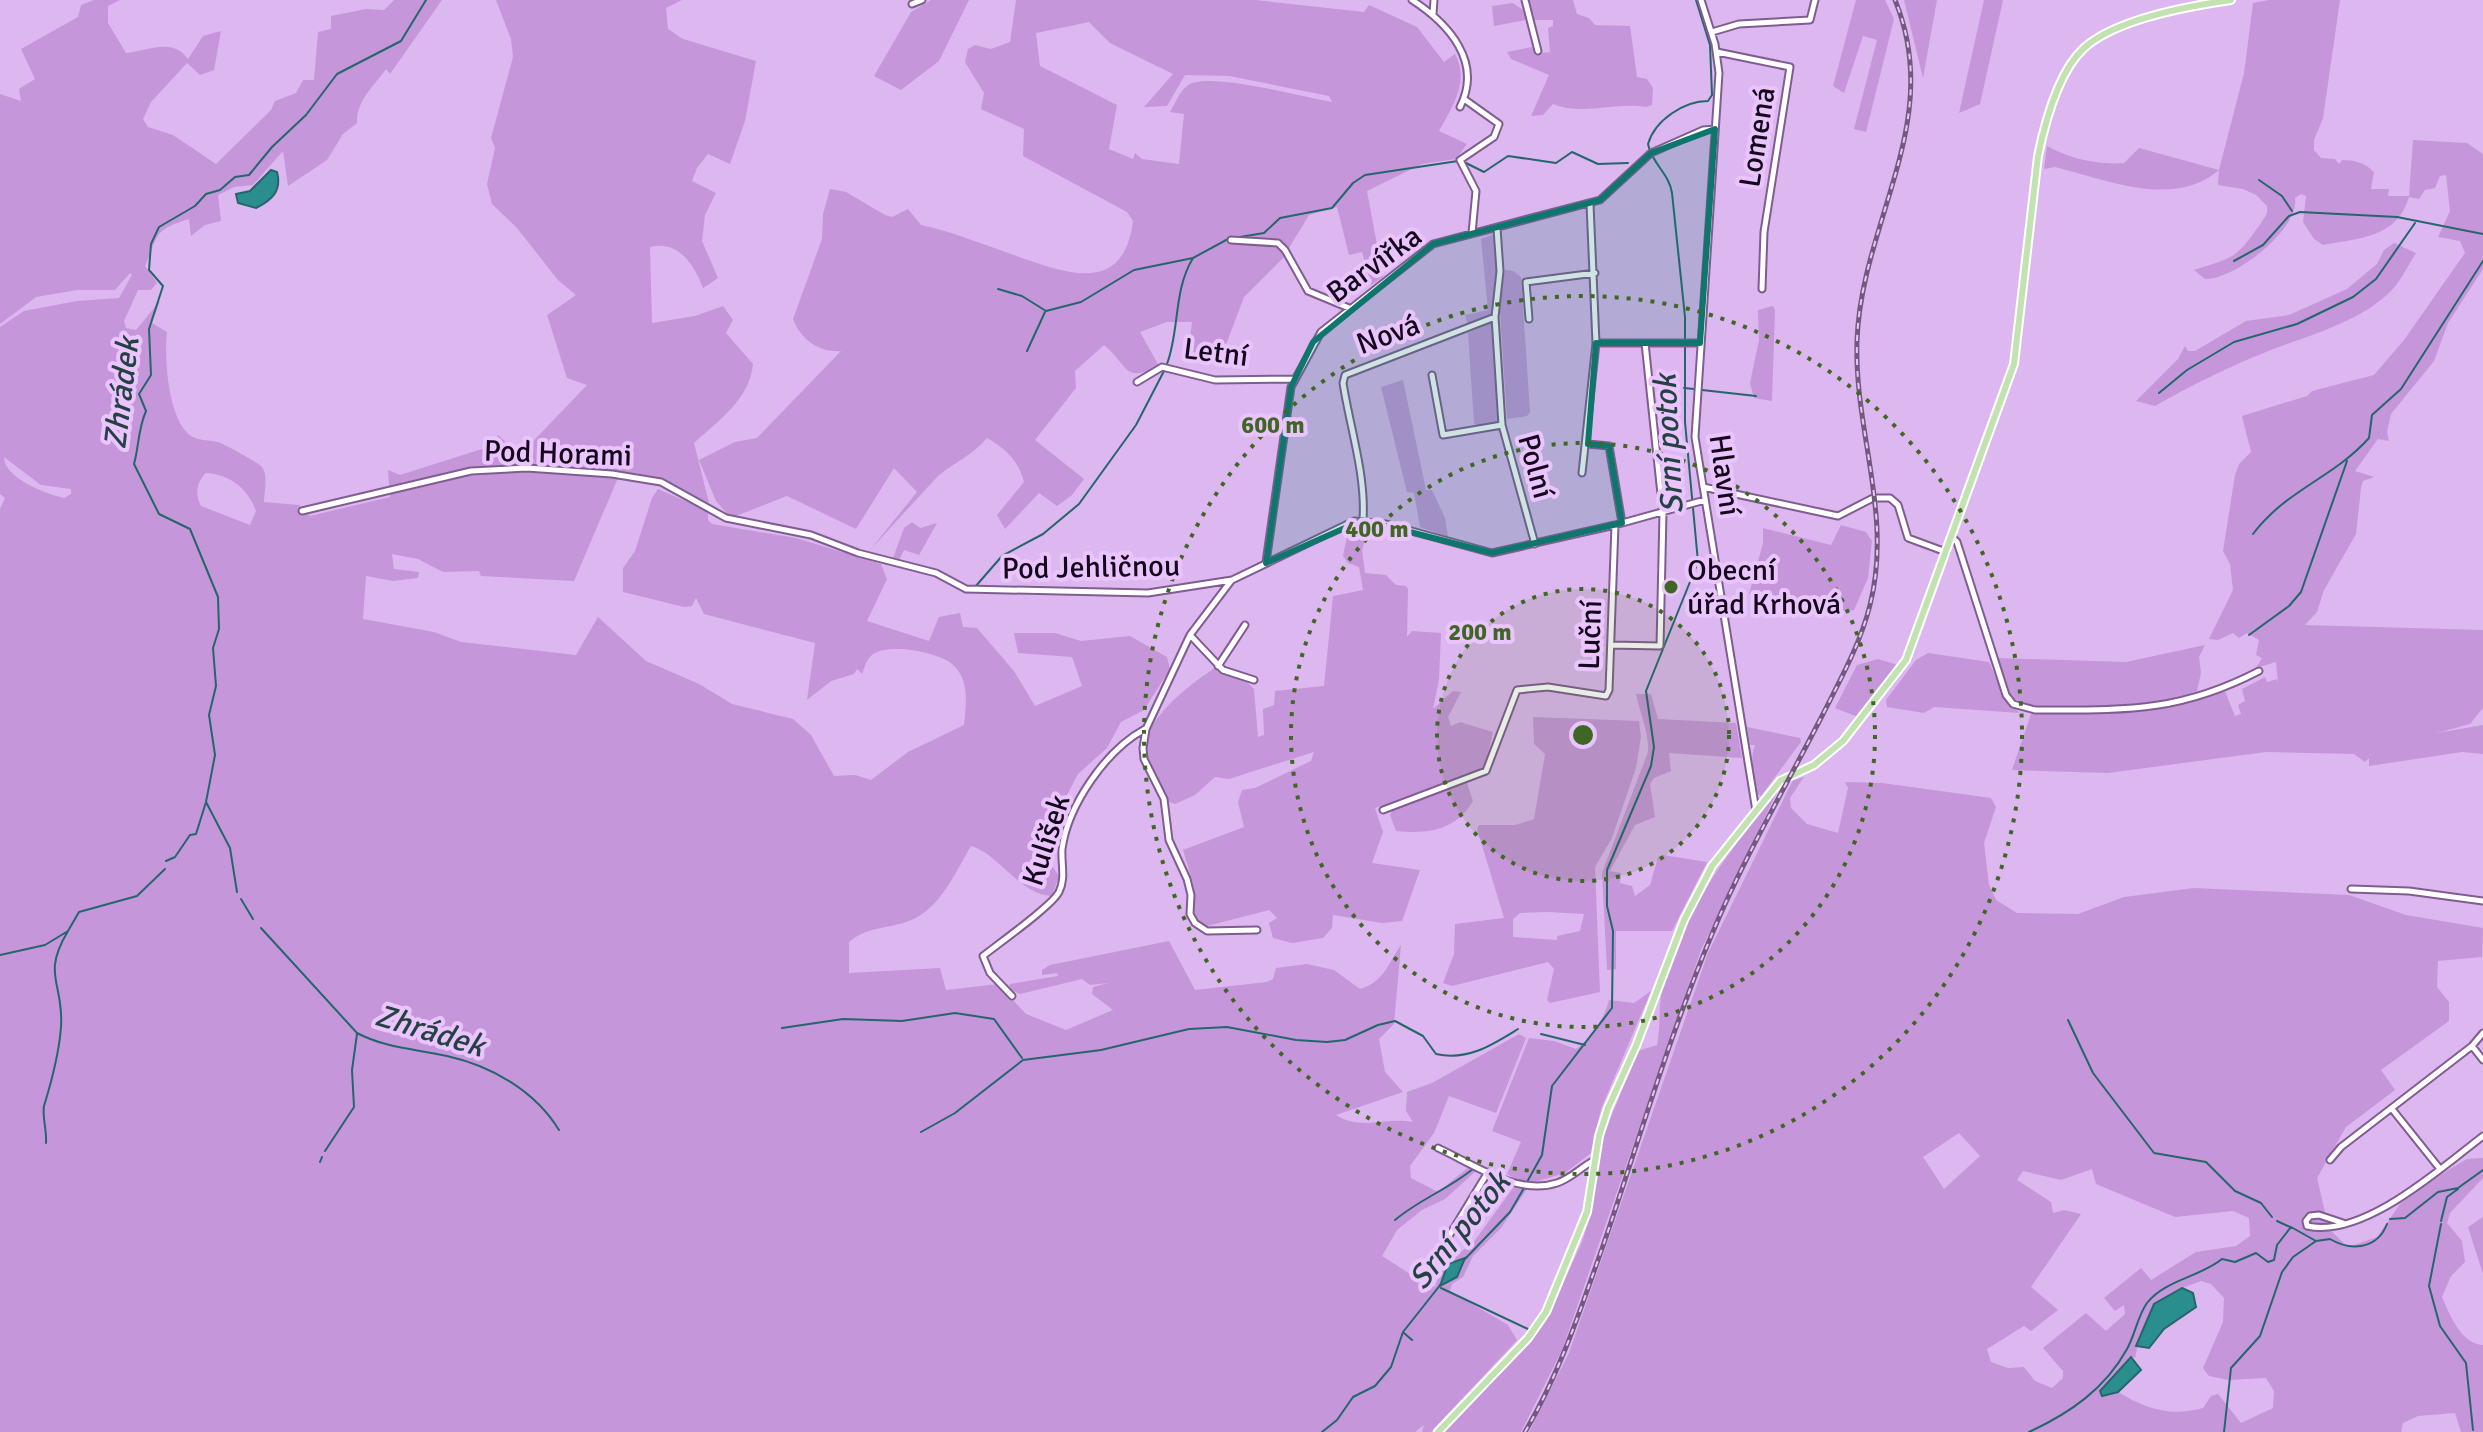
<svg xmlns="http://www.w3.org/2000/svg" width="2483" height="1432" font-family="Signika,sans-serif">
  <style>
    .green { fill: #c696db; fill-rule: evenodd }
    .water { fill: #2b8e8e; stroke: #25666c; stroke-width: 2 }
    .lines { fill: none; stroke-linecap: round; stroke-linejoin: round }
    .stream { stroke: #25666c; stroke-width: 2 }
    .minor-casing { stroke: #805d90; stroke-width: 9 }
    .major-casing { stroke: #fff; stroke-width: 10 }
    .minor { stroke: #fff; stroke-width: 5 }
    .major { stroke: #c3e2b1; stroke-width: 6 }
    .rail-casing { stroke: #73597e; stroke-width: 5 }
    .rail { stroke: #eac4fd; stroke-width: 2; stroke-dasharray: 6; stroke-linecap: butt }
    .marked { fill: #0f766e; fill-opacity: 0.2; stroke: #0f766e; stroke-width: 6; stroke-linejoin: round }
    .ring { fill: none; stroke: #3f6723; stroke-width: 4; stroke-dasharray: 4 8 }
    .poi-dot { fill: #3f6723; stroke: #eac4fd; stroke-width: 3 }
    .labels { text-anchor: middle; stroke-width: 8; stroke-linejoin: round; paint-order: stroke }
    .street-label { font-size: 30px; fill: #16081c; stroke: #eac4fd }
    .poi-label { font-size: 30px; fill: #16081c; stroke: #eac4fd; text-anchor: start }
    .water-label { font-size: 32px; font-style: italic; fill: #244242; stroke: #eac4fd }
    .centre { fill: #3f6723; stroke: #eac4fd; stroke-width: 4 }
    .ring-label { font-size: 24px; text-anchor: middle; font-weight: bold; fill: #3f6723; stroke: #eac4fd; stroke-width: 8; stroke-linejoin: round; paint-order: stroke }
  </style>
  <rect width="100%" height="100%" fill="#ddb7ef"/>
  <path class="green" d="M94,0H120L108,6V23L126,53C148,51 172,37 188,59L203,36L221,31L214,70L200,75L187,63L151,102L143,119L148,127L173,135L216,164L271,110L275,101L296,93L303,80H314L318,32L331,29V16L366,9L384,10L394,0H442L390,74L386,69C374,86 356,101 357,123L343,134L327,160L288,186L283,151L253,185L234,187L218,195L221,221L205,225L191,236L189,219C153,230 159,234 145,266L157,283L151,290H138L124,321L126,328L136,330L160,301L152,323L167,332C164,357 168,424 193,437C200,441 210,440 218,442C224,444 257,462 261,466C269,474 264,493 264,502L299,505L310,516L390,497L388,470L400,475L482,449L494,444L498,435L520,455L587,385L567,378L547,315L576,295L558,280L517,228L492,204L487,184L495,148L491,138L513,57L511,39L496,0H682L666,8L668,29L683,39L756,61L745,121L730,164L708,154L697,168L692,181L716,193L705,215L702,241L718,278L703,288C694,264 678,240 650,247L652,323L695,316L723,306L733,320L726,333L753,364C750,399 718,421 694,443L709,503L637,473L618,478L574,581L481,576L479,571L443,572L418,559L392,554L394,569L419,572L418,578L393,581L366,576L363,619L434,632L461,642L576,655L598,617L646,661L699,684L732,704L793,719L811,735L834,776L855,775L871,780L908,752L964,725C966,705 970,680 953,665C940,652 883,641 870,657C866,661 864,669 862,674L857,669L854,674L831,681L807,700L815,643L704,614L696,598L692,606L684,607L623,592V568L635,551L652,498L658,489L708,511V520L712,524L796,538L881,564L887,579L867,621L929,641L939,617L960,613L963,627L977,628L1014,671L1035,706L1082,686L1072,657L1018,653L1014,633H1055L1081,641L1130,636L1167,657L1170,669L1144,710L1121,722L1107,748L1078,774L1056,816L1044,820L1038,829L1042,852L1059,876L1052,896C1021,896 998,853 971,846C958,868 942,903 919,916C896,930 870,924 849,942V973L940,968L946,990L998,984L1026,1014L1066,1030L1113,1010L1092,994L1093,987L1108,983L1090,985L1082,979L1020,994L1009,989L1010,984L1058,976L1057,973L1042,975V970L1050,965L1169,941L1195,990L1267,982L1273,979L1276,968L1307,964L1334,970L1360,989C1385,981 1387,965 1401,945L1394,1024L1379,1039L1385,1072L1403,1092L1336,1115C1361,1131 1386,1117 1413,1122L1406,1111L1407,1092L1432,1083L1519,1034L1526,1038L1496,1113L1449,1096L1434,1133L1410,1166L1411,1178L1438,1192L1469,1167L1476,1171L1445,1199L1422,1210L1397,1230L1382,1256C1400,1267 1415,1279 1435,1287L1444,1264L1473,1243L1518,1181L1507,1174L1521,1142L1492,1131L1529,1038L1554,1041L1576,1049C1592,1038 1604,1019 1609,1000L1634,1003L1651,991L1601,1109L1591,1153L1565,1173L1531,1183L1501,1228L1473,1256L1463,1277L1452,1284L1450,1291L1508,1325L1517,1340L1431,1432H1422L1424,1425L1415,1432H0V509L5,498L0,494V327L24,311L77,301L119,298L132,275L130,273L115,290H77L36,297L0,324V94L21,101L19,89L35,79L21,49L78,17L81,5ZM4,457L41,485L71,489V494L64,498C46,494 4,478 4,457ZM206,473C230,474 248,489 256,511L250,525L201,506C195,496 196,482 206,473Z
    M931,0H969L939,61L901,90L874,76L911,12Z
    M1016,0H1255L1364,12L1369,5L1417,27L1444,62L1455,54C1470,82 1452,107 1439,131L1467,144L1456,159L1422,164L1367,191L1383,277L1371,285L1362,252L1349,255L1337,207L1309,215L1283,258L1244,297L1227,342L1216,356L1188,353L1192,322H1167L1140,332L1159,366C1122,384 1129,365 1104,345L1075,371L1076,388L1035,440L1084,479L1072,495L1057,506L1039,493L1005,529L997,515L1024,482C1019,461 1005,448 987,438C968,459 957,460 937,477L870,550L917,492L894,468L856,529L787,496L731,518L716,501L699,460L735,442L757,438L841,351C824,353 802,343 793,319L822,239L823,214L830,189L846,192L885,215L892,217L908,209L921,225C954,232 990,247 1022,258C1071,275 1124,293 1133,221L1127,212L1023,156L1024,129L981,109L984,93L965,62L968,49L975,45L991,49L1010,42ZM1089,22L1110,43L1173,74L1144,107L1167,106L1185,75L1229,76L1329,96L1332,102C1306,98 1205,70 1187,86C1179,92 1175,104 1170,112L1184,114L1179,164L1142,159L1135,153L1133,159L1109,149L1117,105L1040,66L1036,33Z
    M1529,0H1573L1577,14L1589,18L1595,25L1630,26L1637,77L1647,79L1653,88L1652,105L1646,107C1616,102 1582,116 1553,104L1543,115L1531,116L1549,75L1511,59L1507,52L1532,47L1535,54L1550,52L1548,28L1553,26V20H1532Z
    M1856,0H1885L1894,19L1866,132L1854,129L1877,40L1863,36L1844,93L1833,86Z
    M1904,0H1937L1923,78Z
    M1984,0H2003L1980,104L1959,113Z
    M2269,0H2340L2323,118L2314,140V150L2321,158L2335,159L2339,164L2342,160C2355,160 2365,163 2374,172L2371,189H2389L2388,196H2409L2413,140L2467,143L2483,154V269L2448,323L2434,361L2391,414L2387,432L2389,441L2378,439L2355,471L2374,477L2363,481L2361,488L2356,534L2324,590L2317,612L2305,625L2483,630V708L2470,724L2437,733L2483,725V754L2462,752L2369,766V758L2365,762L2354,754L2266,752L2108,773L2012,770L2032,711C2099,711 2161,716 2224,689L2235,716L2241,714L2238,705L2245,701L2242,689L2265,677L2267,682L2277,679L2278,684L2276,662L2256,668L2262,658L2256,655L2259,640L2247,633L2239,638L2233,633L2218,640L2209,639L2233,590L2230,564L2223,551L2235,475L2239,464L2251,452L2242,416L2307,396L2312,391L2374,375L2404,340L2465,253L2460,241L2438,237L2450,211L2446,175L2440,176L2435,188L2425,190L2419,199L2409,197C2397,238 2360,238 2323,245L2314,239L2303,222L2306,196L2301,194L2295,198C2300,229 2234,280 2205,279L2194,270C2236,257 2236,258 2261,223C2266,215 2268,215 2267,206L2256,195L2243,189L2218,185L2219,170C2174,209 2107,180 2055,167L2044,169L2047,146C2071,159 2097,165 2124,163L2139,148L2219,170L2244,73L2253,3Z
    M1513,3L1523,10L1526,20L1494,26L1492,6Z
    M1495,234L1497,264L1493,313L1468,324L1465,315L1488,310L1481,239Z
    M2394,243L2416,253C2407,267 2400,283 2388,294C2355,324 2306,336 2266,352C2228,367 2190,386 2155,406L2136,401L2178,359L2185,346L2188,351H2195L2246,321L2289,315L2347,289L2377,264L2384,250Z
    M1505,270L1513,271L1521,277L1530,412L1527,416L1507,419L1499,298Z
    M1773,306L1775,310L1772,401L1754,398L1750,383L1759,340L1758,310Z
    M1488,324H1493L1499,422L1479,427L1474,423L1468,333Z
    M1403,380L1426,490H1432L1445,518L1448,537L1420,527L1414,493L1407,492L1381,387Z
    M912,522L920,528L937,523L919,555L904,550L899,560L893,558L904,528Z
    M1841,525L1866,532L1872,541L1868,578L1854,610L1846,611L1806,600L1749,594L1763,543V528L1831,545Z
    M1359,526L1369,527L1362,550L1365,573L1386,575L1396,585L1406,586L1408,589L1407,637L1412,631L1441,633L1439,680L1433,709L1453,691L1461,692L1448,717L1451,726L1460,722L1493,732L1485,767L1375,808L1383,832L1372,863L1420,870L1402,921L1382,923L1333,915L1332,928L1323,938L1292,943L1273,938L1269,923L1277,918L1269,910L1207,926L1198,923L1192,912L1194,887L1183,850L1244,827L1238,802L1242,790L1255,788L1311,761L1314,752L1229,779L1215,777L1195,795L1175,804L1169,802C1162,788 1150,773 1146,757C1137,724 1191,683 1215,668L1245,680L1254,689L1258,737L1264,735L1263,709L1274,705L1275,691L1324,686L1333,596L1363,590L1359,567L1348,563L1343,556L1349,527Z
    M2205,645L2199,657L2201,673L2197,691C2174,706 2028,718 2011,698C2003,690 2000,670 1996,658L2126,662Z
    M1928,653L1989,662L2006,700L2020,713L1934,707L1924,713L1887,707L1886,700L1916,660Z
    M1878,659L1898,665L1858,717L1835,708L1857,665Z
    M1636,694H1651L1658,719L1736,723L1742,758L1669,753L1671,771L1654,778L1650,784L1655,817L1635,825L1610,871L1621,873L1620,883L1632,886L1635,896L1650,885L1658,857L1663,855L1707,862L1672,931H1616V969L1607,970L1602,873L1648,752C1649,731 1640,714 1636,694Z
    M1533,717L1639,721L1641,737L1636,768L1612,838L1595,867L1600,992L1550,1003L1547,1000L1554,969L1548,962L1452,986L1443,983L1454,954L1455,924L1504,918L1477,829L1479,825H1515L1534,819L1545,754L1534,744ZM1548,912L1584,914L1580,931L1557,936V940L1513,937V919L1520,913Z
    M1747,727L1800,738L1801,742L1761,796L1757,794C1755,778 1749,759 1755,745H1750Z
    M1804,777L1790,798L1791,808L1807,824L1838,833L1848,788L1845,782L1882,783L1991,798L1996,807L1984,843L1989,885L1996,900L2017,913L2078,914L2124,897L2194,888L2349,895L2406,915L2483,928L2482,957L2438,961L2437,987L2449,1002V1021L2381,1070L2395,1090L2346,1127L2317,1178L2329,1229L2348,1247L2377,1237L2400,1204L2433,1179L2467,1159L2483,1158V1178L2450,1213L2447,1223L2462,1241L2465,1262L2451,1276L2442,1297C2450,1315 2461,1344 2483,1345V1432H2461L2455,1413L2418,1416L2403,1423L2401,1432H1529L1569,1353L1708,953L1793,780ZM1959,1133L1980,1156L1944,1189L1923,1157ZM2092,1169L2096,1184L2175,1217L2233,1211L2249,1218L2250,1236L2236,1246L2196,1252L2151,1280L2141,1268L2104,1298L2115,1311L2124,1305L2125,1314L2106,1331L2086,1313L2043,1348L2063,1371V1378L2052,1388L2035,1381L2024,1367L2008,1368L1991,1362L1987,1349L2024,1326L2031,1331L2058,1310L2031,1287L2081,1214L2064,1210L2053,1213L2051,1202L2017,1180L2023,1171L2061,1180ZM2201,1281L2211,1284L2224,1298L2223,1322L2203,1368L2209,1376L2228,1380L2266,1378L2274,1391L2273,1408L2241,1423L2218,1394L2211,1396L2203,1408C2171,1417 2146,1409 2118,1392L2131,1357L2135,1358L2140,1334L2182,1288Z
    M1464,783H1467L1473,801C1455,831 1428,834 1396,831L1390,815L1393,809Z
    M1778,790L1701,950L1562,1350L1521,1432H1443L1531,1341L1549,1314L1582,1242L1591,1213L1603,1137L1638,1051L1657,1045C1661,1024 1658,1005 1663,984C1684,909 1730,850 1778,790Z
    M2483,1217V1274L2468,1227Z"/>
  <path class="water" d="M271,170L277,172C282,191 272,200 256,208L238,203L236,194L250,191Z
    M1465,1258L1457,1277L1440,1286L1448,1264Z
    M2182,1288L2193,1293L2196,1307L2164,1329L2149,1348L2136,1346L2154,1304Z
    M2131,1357L2141,1370L2118,1392L2102,1396L2100,1391Z"/>
  <g class="lines">
    <path class="stream" d="M1464,162L1484,172L1508,156L1556,163L1572,152L1598,164L1628,163
      M2259,180L2282,196L2292,211
      M1234,238L1264,233L1280,218L1332,208L1353,183L1365,175L1458,161
      M2234,261L2263,245L2289,216L2300,212L2397,217L2483,234
      M998,289L1022,296L1046,311L1081,302L1134,270L1193,258L1228,239
      M1027,351L1045,312
      M1167,364C1180,329 1173,291 1193,258
      M1684,388L1694,389
      M1702,390L1756,396
      M2159,393L2187,370L2234,342L2297,324L2353,297L2376,279L2415,223
      M2253,534C2287,489 2332,479 2369,438L2372,415L2401,389L2483,261
      M975,587L1002,556L1043,534L1079,504L1136,425L1164,371
      M2249,635L2289,606L2301,592L2347,461
      M166,861L175,857L190,835L196,834L206,802
      M237,892L230,848L206,802L215,755L209,715L216,686L213,648L219,629L218,597L190,529L159,514L134,464C139,446 138,429 146,411L139,394L151,375L149,329L163,286L149,270L151,244L159,227L195,206L206,194L220,190L235,177L249,175L272,147L306,115L337,74L401,41L426,0
      M241,899L253,919
      M261,928L357,1033C385,1048 416,1049 447,1056C492,1066 535,1091 559,1130
      M0,955L45,945L68,931L79,912L137,896L165,869
      M2068,1020L2093,1073L2154,1153L2206,1162L2235,1191L2261,1203L2272,1217
      M782,1028L843,1019L902,1021L955,1013L994,1019L1022,1058
      M1541,1034L1585,1045
      M921,1132L955,1113L1023,1060L1101,1050L1189,1029L1227,1027L1296,1040L1327,1042L1345,1040L1378,1025L1395,1021L1423,1036L1436,1054C1468,1061 1492,1045 1518,1029
      M46,1143C47,1131 42,1116 44,1106C52,1080 59,1054 61,1027C64,982 41,976 68,931
      M325,1151L354,1107L352,1070L357,1034
      M320,1162L322,1157
      M1501,1181L1524,1188
      M1527,1182L1542,1155L1552,1086L1612,1008L1613,931L1607,906V870L1651,766L1654,747L1646,691L1698,562L1685,422V317L1672,193C1669,173 1652,164 1648,144C1655,120 1684,101 1708,101L1712,95L1710,45L1696,0
      M2390,1219L2405,1218L2438,1192L2458,1188L2483,1170
      M1395,1220C1420,1199 1447,1190 1473,1169L1481,1172
      M2277,1221L2290,1227
      M2441,1221L2447,1197L2458,1189
      M2441,1224L2429,1286L2440,1326L2466,1363L2473,1430
      M1465,1259L1510,1212L1524,1188
      M1441,1288L1530,1330
      M1404,1333L1412,1340
      M1322,1432L1337,1420L1353,1397L1375,1386L1391,1367L1403,1332L1441,1284
      M2029,1432C2070,1413 2105,1389 2127,1349C2135,1335 2138,1315 2147,1303C2165,1280 2200,1277 2222,1259L2235,1262L2256,1253L2268,1262L2274,1260L2277,1245L2291,1227L2316,1241L2330,1239C2350,1251 2377,1250 2387,1224
      M2224,1432L2231,1368L2260,1336L2282,1272L2293,1257L2316,1241"/>
    <defs>
      <path id="minor" d="M1412,0C1449,24 1483,62 1460,107
        M1525,0L1538,51
        M1701,0L1715,44L1719,73L1695,437L1756,811
        M912,4L922,0
        M1433,14L1434,0
        M1712,32L1739,24L1810,20L1815,0
        M1717,52L1790,67L1764,232L1762,289
        M1464,99L1499,124L1494,137L1460,160L1476,191L1472,233
        M1497,228L1500,271L1495,317L1502,425
        M1231,240L1278,243L1285,250L1308,291L1349,308
        M1529,319L1526,282L1595,273
        M1596,343H1700
        M1432,375L1443,435L1502,425L1535,544
        M1137,382L1162,367L1215,380L1294,379
        M1588,444L1609,446L1622,523
        M1582,473L1596,343L1590,204
        M1703,487L1838,516L1873,498H1890L1898,505L1908,538L1946,552
        M302,511L471,471L527,468L612,474L661,482L726,518L811,535L858,553L936,573L966,589L1148,593L1232,580L1354,521L1386,524L1492,553L1615,525L1705,500
        M1363,520C1366,475 1350,428 1343,383L1345,375L1495,317
        M1952,537L1957,542L2006,695L2013,704L2035,710C2124,710 2178,713 2259,671
        M1266,562L1291,387L1321,332L1433,244L1600,200L1651,153L1703,130L1715,129
        M1231,581L1190,635L1146,729L1143,748L1144,759L1164,799L1169,840L1187,879L1191,895L1190,914L1195,923L1207,931L1257,930
        M1190,635L1223,670L1254,680
        M1612,645L1660,646L1663,513L1645,343
        M1218,666L1245,625
        M1383,810L1486,771L1517,690L1548,687L1606,696L1609,690L1615,525
        M2351,889L2409,891L2483,901
        M1012,996L990,973L983,956C998,944 1052,906 1059,892C1066,878 1061,864 1062,849C1068,805 1106,750 1145,729
        M2472,1046L2483,1060
        M2392,1109L2440,1169
        M1438,1148C1473,1164 1517,1196 1557,1183C1572,1178 1582,1166 1595,1160
        M2330,1160L2341,1147L2472,1046L2483,1033
        M2343,1223L2319,1215L2310,1216L2306,1221L2307,1226C2363,1239 2441,1168 2483,1136
        M1446,1241L1488,1172"/>
      <path id="major" d="M1438,1432L1528,1338L1546,1312L1587,1212L1599,1136L1608,1108L1636,1046L1684,920L1712,866L1780,781L1814,765L1843,741L1906,660L2014,364L2038,156C2045,122 2058,72 2084,48C2116,19 2189,6 2231,0"/>
    </defs>
    <use href="#minor" class="minor-casing"/>
    <use href="#major" class="major-casing"/>
    <use href="#minor" class="minor"/>
    <use href="#major" class="major"/>
    <defs>
      <path id="rail" d="M1525,1432C1560,1373 1581,1308 1604,1243C1639,1140 1670,1034 1712,934C1743,859 1785,788 1822,716C1840,680 1860,645 1870,605C1893,514 1854,431 1857,341C1861,221 1945,122 1895,0"/>
    </defs>
    <use href="#rail" class="rail-casing"/>
    <use href="#rail" class="rail"/>
  </g>
  <path class="marked" d="M1715,129L1700,343H1596L1588,444L1609,446L1622,523L1492,553L1363,520L1266,563L1291,387L1313,342L1433,244L1600,200L1651,153Z"/>
  <circle cx="1583" cy="735" r="146" fill="#3f6723" fill-opacity=".12"/>
  <g class="ring">
    <circle cx="1583" cy="735" r="146"/>
    <circle cx="1583" cy="735" r="292"/>
    <circle cx="1583" cy="735" r="439"/>
  </g>
  <circle class="poi-dot" cx="1671" cy="587" r="8"/>
  <g class="labels">
    <g class="street-label">
      <text transform="translate(1757 137) rotate(-81)" y="10">Lomená</text>
      <text transform="translate(1374 264) rotate(-36)" y="10">Barvířka</text>
      <text transform="translate(1388 334) rotate(-20)" y="10">Nová</text>
      <text transform="translate(1216 352) rotate(7)" y="10">Letní</text>
      <text transform="translate(558 453) rotate(2)" y="10">Pod Horami</text>
      <text transform="translate(1536 466) rotate(75)" y="10">Polní</text>
      <text transform="translate(1725 475) rotate(82)" y="10">Hlavní</text>
      <text transform="translate(1091 567) rotate(-1)" y="10">Pod Jehličnou</text>
      <text transform="translate(1590 635) rotate(-88)" y="10">Luční</text>
      <text transform="translate(1046 840) rotate(-72)" y="10">Kulíšek</text>
    </g>
    <g class="poi-label">
      <text x="1687" y="580">Obecní<tspan x="1687" dy="34">úřad Krhová</tspan></text>
    </g>
    <g class="water-label">
      <text transform="translate(121 393) rotate(-83)" y="11">Zhrádek</text>
      <text transform="translate(1668 444) rotate(-93)" y="11">Srní potok</text>
      <text transform="translate(430 1030) rotate(17)" y="11">Zhrádek</text>
      <text transform="translate(1459 1230) rotate(-51)" y="11">Srní potok</text>
    </g>
  </g>
  <circle cx="1583" cy="735" r="12" class="centre"/>
  <g class="ring-label">
    <text x="1273" y="433">600 m</text>
    <text x="1377" y="537">400 m</text>
    <text x="1480" y="640">200 m</text>
  </g>
</svg>
